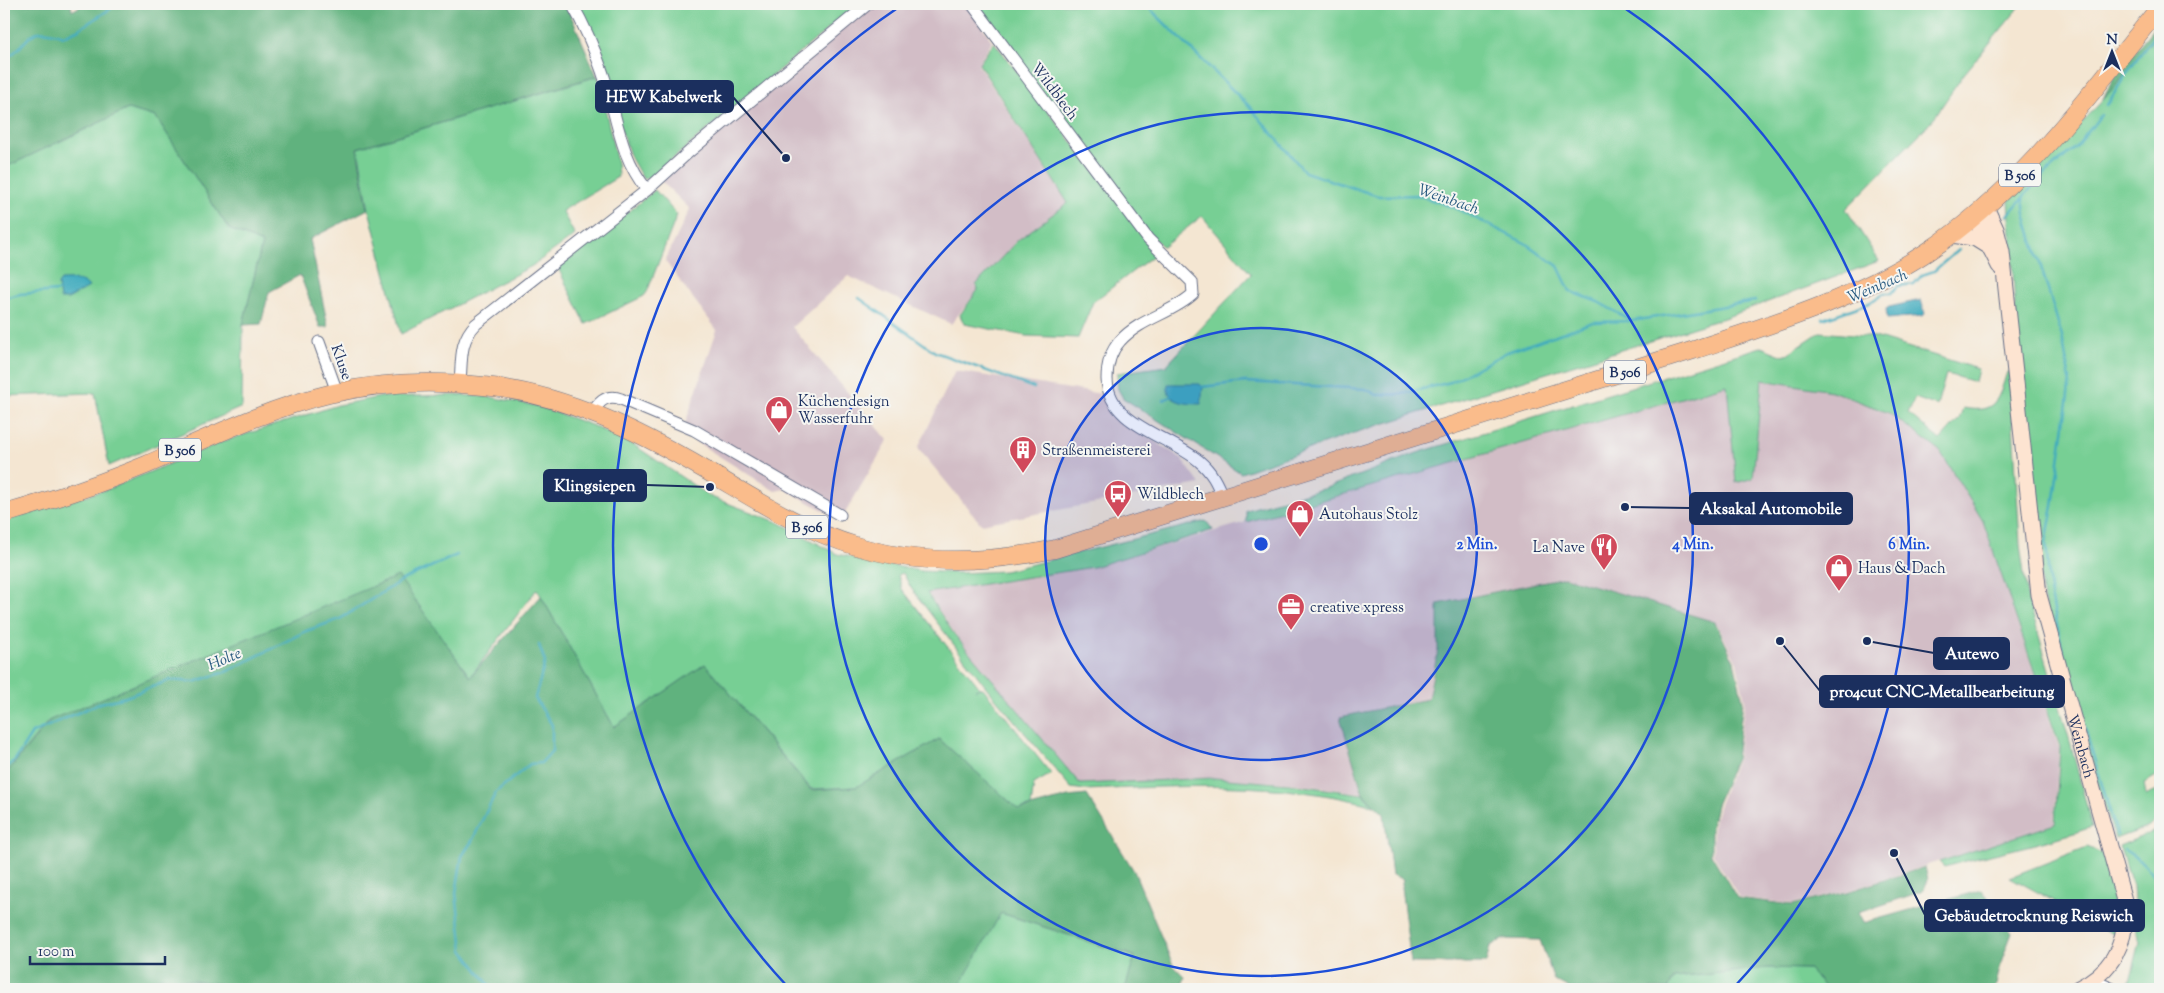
<svg xmlns="http://www.w3.org/2000/svg" width="2164" height="993" font-family="'Sorts Mill Goudy',serif">
  <style>
    .industrial { fill: #d2bdc6 }
    .green { fill: #77cf94; stroke: #497f79 }
    .forest { fill: #61b27e; stroke: #3e706e }
    .water { fill: #3fabbe; stroke: #2d6d8e }
    .lines { fill: none; stroke-linecap: round; stroke-linejoin: round }
    .stream { stroke: #3fabbe; stroke-width: 2.5 }
    .street-casing { stroke: #676f87; stroke-width: 13 }
    .secondary-casing { stroke: #676f87; stroke-width: 17 }
    .primary-casing { stroke: #676f87; stroke-width: 19 }
    .street { stroke: #fff; stroke-width: 11 }
    .secondary { stroke: #fde4d1; stroke-width: 15 }
    .primary { stroke: #fabc8b; stroke-width: 18 }
    .ring { fill: none; stroke: #1d4ed8; stroke-width: 2.5 }
    .labels { text-anchor: middle; stroke-width: 4; stroke-linejoin: round; paint-order: stroke }
    .shield { fill: #f6f6f2; stroke: #5d6b8a; stroke-width: 1 }
    .shield-label { font-size: 14px; font-weight: bold; fill: #1b2f5e }
    .street-label { font-size: 15px; fill: #1b2f5e; stroke: #f6f6f2 }
    .poi-label { font-size: 15px; fill: #1b2f5e; stroke: #f6f6f2; text-anchor: start }
    .water-label { font-size: 16px; font-style: italic; fill: #285a80; stroke: #f6f6f2 }
    .centre { fill: #1d4ed8; stroke: #f6f6f2; stroke-width: 2.5 }
    .ring-label { font-size: 15px; text-anchor: middle; font-weight: bold; fill: #1d4ed8; stroke: #f6f6f2; stroke-width: 4; stroke-linejoin: round; paint-order: stroke }
    .leader { fill: none; stroke: #1b2f5e; stroke-width: 2 }
    .callout-dot { fill: #1b2f5e; stroke: #f6f6f2; stroke-width: 2 }
    .callout { fill: #1b2f5e; stroke: #1b2f5e; stroke-width: 2 }
    .callout-label { font-size: 16px; text-anchor: middle; font-weight: bold; fill: #fff }
  </style>
  <rect width="100%" height="100%" fill="#f6f6f2"/>
  <filter id="ink" filterUnits="userSpaceOnUse"><feTurbulence type="fractalNoise" baseFrequency=".02" numOctaves="2"/><feDisplacementMap in="SourceGraphic" scale="10" xChannelSelector="R" yChannelSelector="G"/><feConvolveMatrix kernelMatrix="1 2 1 2 8 2 1 2 1" color-interpolation-filters="sRGB"/></filter>
  <filter id="wash" filterUnits="userSpaceOnUse"><feTurbulence type="fractalNoise" baseFrequency=".0096" numOctaves="4" result="noise"/><feDisplacementMap in="SourceGraphic" scale="20" xChannelSelector="R" yChannelSelector="G"/><feGaussianBlur stdDeviation="1.12" result="paint"/><feColorMatrix in="noise" values="0 0 0 0 0 0 0 0 0 0 0 0 0 0 0 0 0 1.4 0 .05"/><feComposite in="paint" operator="in"/></filter>
  <g filter="url(#wash)">
    <rect width="100%" height="100%" fill="#f4e6d2"/>
    <path class="industrial" d="M872,4H967L992,41L978,65L1068,203L1018,240L951,324L848,276L792,327L888,440L841,520L785,489L775,491L682,433L717,330L665,261L690,209L657,177Z
      M955,371L1102,394L1121,420L1181,458L1200,484L981,524L918,448Z
      M1762,380L1832,391L1889,413L1940,451L1983,521L2059,748L2054,824L1847,891L1792,904L1739,897L1713,854V827L1718,807L1737,760L1745,701L1737,663L1717,624L1565,577L1438,604V650L1428,700L1341,717L1362,793L1289,783L1214,778L1080,784L983,670L955,634L928,593L1093,567L1331,497L1728,385L1737,483L1753,477Z"/>
    <path class="green" d="M578,4H858L651,177L643,179L631,158Z
      M974,4H2022L1964,74L1931,122L1846,209L1879,261L1724,318L1357,432L1241,473L1123,398L1118,389L1117,373L1166,366L1251,274L1202,216L1163,247L1146,230Z
      M2160,31V774L2144,783L2146,796L2160,788V816L2149,827L2115,839L2076,715L2042,595L2015,309L2009,200L2103,100Z
      M994,42L1158,252L1093,302L1078,338L1026,336L964,324L960,315L978,290L976,285L1018,240L1068,203L979,64Z
      M598,76L617,163L618,177L562,211L575,235L532,266L401,334L369,210L358,148Z
      M128,109L156,117L229,229L262,243L243,325L242,407L109,466L95,393L4,396V168Z
      M655,190L677,215L647,292L644,296L586,324L558,268Z
      M1820,332L1875,337L1978,369L1975,382L1946,374L1937,406L1915,398L1908,413L1940,440L1959,419L1963,408C1996,414 1998,400 2007,372H2010L2020,545L2027,595L2071,745L2092,827C2044,844 1993,853 1944,867L1939,862L2055,824L2060,747L1983,521L1940,451L1889,413L1832,391L1762,380L1753,478L1736,483L1727,385L1246,522V510L1326,488L1417,453L1761,347L1784,356Z
      M458,395L490,397L538,406L591,425L634,445L711,497L780,523L837,554L920,571L959,573L1005,571L1206,521L1213,530L1093,567L927,593L954,634L1080,784L1214,778L1289,784L1362,794L1375,806C1279,780 1182,786 1085,790L1071,788L986,687L911,588L903,573L898,575L902,589L980,688L975,689L983,688L1051,774L1034,784L1031,806L1019,810L939,739L856,787L811,789L705,664L614,727L537,589L470,677L398,577L48,721L4,776V521L111,488L224,441L338,405L380,397Z
      M2160,825V989H2128L2140,942L2136,931L2133,886L2119,846L2155,831Z
      M2087,847L2103,853C2112,881 2119,905 2115,935L2010,877Z
      M1001,913L1135,957L1125,989H960L961,982Z
      M1767,968L1809,969L1826,989H1668L1673,978Z
      M161,977L261,988V989H130Z"/>
    <path class="forest" d="M4,4H71L72,11L84,4H566L597,76L357,148L368,209L310,239L328,327H320L300,275L269,292L261,324L243,325L262,243L229,229L156,117L128,109L4,168Z
      M2160,21V31L2103,100L2112,80Z
      M398,576L470,677L541,596L614,727L705,664L811,790L856,787L939,739L1019,810L1068,797L1087,795L1134,871L1173,965L1185,977L1181,989H1125L1135,956L1001,913L962,982L960,989H261L161,977L130,989H4V776L50,720Z
      M1565,577L1715,622L1734,661L1743,701L1736,759L1716,805L1711,827V854L1737,898L1792,905L1847,892L1925,867L1928,880L1923,891L1858,913L1863,923L1982,890L2012,933L2002,959L1995,989H1826L1809,969L1767,968L1674,978L1668,989H1571L1554,980L1540,940L1504,939L1490,946L1486,963H1411L1401,887L1403,879L1392,875L1384,814L1363,794L1340,717L1428,699L1438,650V604Z"/>
    <path class="water" d="M61,280C71,280 83,278 89,287L68,299H60L58,284Z
      M1921,300L1925,314L1923,316L1887,319L1886,309L1889,307Z
      M1168,384H1199L1203,387L1201,404C1187,404 1165,403 1168,384Z"/>
    <g class="lines">
      <path class="stream" d="M1145,4L1249,106L1305,172L1378,196L1418,195L1455,208L1525,243L1558,266L1570,291L1598,302L1632,321L1755,301
        M4,59C32,46 23,21 64,36L79,29L118,4
        M2107,105L2130,68L2160,28
        M2023,198L2025,214L2062,336L2070,380L2053,506L2046,543L2050,590L2064,658L2117,835
        M2007,216L2039,179L2077,146L2101,115
        M4,298L20,294L58,291
        M859,298L935,352L1034,388
        M1823,319L1869,303L1884,293H1891L1898,286L1914,284L1922,275L1934,271L1959,249
        M1201,387L1245,382L1366,389L1377,395L1402,394L1451,382L1507,352L1593,322L1631,321
        M1164,400L1172,396
        M4,769L15,760L32,733L100,703L126,697L170,680L194,682L228,671L306,631L340,619L404,579L457,555
        M2124,850C2141,859 2150,869 2160,885
        M492,989L463,950L456,893L462,856L472,841L496,792L530,764L541,763L552,751V725L535,698L545,662L539,645"/>
    </g>
  </g>
  <g filter="url(#ink)">
    <g class="lines">
      <defs>
        <path id="street" d="M572,4C584,25 594,48 602,71C617,113 618,154 647,190
          M972,4L1148,239L1192,282L1193,294C1173,313 1139,319 1120,341C1110,352 1107,364 1107,379C1108,425 1170,436 1199,461C1212,472 1217,483 1223,498
          M319,342L337,392
          M460,383C462,360 459,341 476,324L647,190L690,151L868,4
          M593,412C600,400 608,394 621,399L694,430L840,515
          M2095,978L2099,983L2113,989"/>
        <g id="secondary">
          <path id="s1" d="M1986,207L1996,229L2002,252L2039,595L2125,904C2128,943 2112,972 2077,989"/>
          <path d="M1974,216L1999,266"/>
          <path d="M1951,235L1974,238L1990,248"/>
        </g>
        <path id="primary" d="M4,514C52,500 100,484 146,465C206,439 266,409 329,394C380,382 432,380 484,386C565,394 637,430 707,471C755,499 802,530 856,546C922,566 989,563 1055,549L1697,349C1776,323 1857,298 1927,252C2023,188 2089,95 2160,7"/>
      </defs>
      <use href="#street" class="street-casing"/>
      <use href="#secondary" class="secondary-casing"/>
      <use href="#primary" class="primary-casing"/>
      <use href="#street" class="street"/>
      <use href="#secondary" class="secondary"/>
      <use href="#primary" class="primary"/>
    </g>
  </g>
  <circle cx="1261" cy="544" r="216" fill="#1d4ed8" fill-opacity=".12"/>
  <g class="ring">
    <circle cx="1261" cy="544" r="216"/>
    <circle cx="1261" cy="544" r="432"/>
    <path d="M787 986A648 648 0 0 1 899 7M1623 7A648 648 0 0 1 1735 986"/>
  </g>
  <defs>
    <symbol id="shop-pin" viewBox="-11 -11 22 30"><path d="M0 17L-7.5 6A9.5 9.5 0 1 1 7.5 6Z" fill="#d1495b" stroke="#f6f6f2"/><path d="M-5-2.5h2.3a2.7 3.5 0 0 1 5.4 0H5L5.5 6h-11ZM-1.5-2.5h3a1.5 2.3 0 0 0-3 0Z" fill="#fff"/></symbol>
    <symbol id="building-pin" viewBox="-11 -11 22 30"><path d="M0 17L-7.5 6A9.5 9.5 0 1 1 7.5 6Z" fill="#d1495b" stroke="#f6f6f2"/><path d="M-4-6H4V6H1V3H-1V6H-4ZM-2.5-4.3h1.7v1.8h-1.7ZM.8-4.3h1.7v1.8H.8ZM-2.5-1h1.7V.8h-1.7ZM.8-1h1.7V.8H.8Z" fill="#fff"/></symbol>
    <symbol id="bus-pin" viewBox="-11 -11 22 30"><path d="M0 17L-7.5 6A9.5 9.5 0 1 1 7.5 6Z" fill="#d1495b" stroke="#f6f6f2"/><path d="M-5-6H5V4H4V6H2V4H-2V6H-4V4H-5ZM-3.5-4V0h7V-4ZM-3.5 1.2v1.5H-2V1.2ZM2 1.2v1.5H3.5V1.2Z" fill="#fff"/></symbol>
    <symbol id="restaurant-pin" viewBox="-11 -11 22 30"><path d="M0 17L-7.5 6A9.5 9.5 0 1 1 7.5 6Z" fill="#d1495b" stroke="#f6f6f2"/><path d="M-5-6h1v4h1v-4h1v4h1v-4h1v5L-1.5 .5V6h-2V.5L-5-1ZM5-6V6H3V1.5H1.5Q1.5-4 5-6Z" fill="#fff"/></symbol>
    <symbol id="office-pin" viewBox="-11 -11 22 30"><path d="M0 17L-7.5 6A9.5 9.5 0 1 1 7.5 6Z" fill="#d1495b" stroke="#f6f6f2"/><path d="M-6-3h4V-5.5h4V-3h4V5H-6ZM-1-4.5V-3h2v-1.5ZM-6 0V1H6V0Z" fill="#fff"/></symbol>
  </defs>
  <g fill-rule="evenodd">
    <use href="#shop-pin" x="763" y="394" width="32" height="43"/>
    <use href="#building-pin" x="1007" y="434" width="32" height="43"/>
    <use href="#bus-pin" x="1102" y="478" width="32" height="43"/>
    <use href="#shop-pin" x="1284" y="498" width="32" height="43"/>
    <use href="#restaurant-pin" x="1588" y="531" width="32" height="43"/>
    <use href="#shop-pin" x="1823" y="552" width="32" height="43"/>
    <use href="#office-pin" x="1275" y="591" width="32" height="43"/>
  </g>
  <g class="labels">
    <g class="shield">
      <rect x="1999" y="163.5" width="42" height="23" rx="4"/>
      <rect x="1604" y="360.5" width="42" height="23" rx="4"/>
      <rect x="159" y="438.5" width="42" height="23" rx="4"/>
      <rect x="786" y="515.5" width="42" height="23" rx="4"/>
    </g>
    <g class="shield-label">
      <text x="2020" y="180">B 506</text>
      <text x="1625" y="377">B 506</text>
      <text x="180" y="455">B 506</text>
      <text x="807" y="532">B 506</text>
    </g>
    <g class="street-label">
      <text transform="translate(1055 91) rotate(53)" y="5">Wildblech</text>
      <text transform="translate(342 362) rotate(71)" y="5">Kluse</text>
      <text dy="5" stroke="none"><textPath href="#s1" startOffset="550">Weinbach</textPath></text>
    </g>
    <g class="poi-label">
      <text x="798" y="406">Küchendesign<tspan x="798" dy="17">Wasserfuhr</tspan></text>
      <text x="1042" y="455">Straßenmeisterei</text>
      <text x="1137" y="499">Wildblech</text>
      <text x="1319" y="519">Autohaus Stolz</text>
      <text x="1585" y="552" text-anchor="end">La Nave</text>
      <text x="1858" y="573">Haus &amp; Dach</text>
      <text x="1310" y="612">creative xpress</text>
    </g>
    <g class="water-label">
      <text transform="translate(1449 198) rotate(19)" y="6">Weinbach</text>
      <text transform="translate(1877 285) rotate(-23)" y="6">Weinbach</text>
      <text transform="translate(224 658) rotate(-23)" y="6">Holte</text>
    </g>
  </g>
  <circle cx="1261" cy="544" r="8" class="centre"/>
  <g class="ring-label">
    <text x="1477" y="549">2 Min.</text>
    <text x="1693" y="549">4 Min.</text>
    <text x="1909" y="549">6 Min.</text>
  </g>
  <path class="leader" d="M786 158L733 97M710 487L646 485M1625 507L1690 508M1867 641L1934 653M1780 641L1820 691M1894 853L1925 915"/>
  <g class="callout-dot">
    <circle cx="786" cy="158" r="5"/>
    <circle cx="710" cy="487" r="5"/>
    <circle cx="1625" cy="507" r="5"/>
    <circle cx="1867" cy="641" r="5"/>
    <circle cx="1780" cy="641" r="5"/>
    <circle cx="1894" cy="853" r="5"/>
  </g>
  <g class="callout">
    <rect x="596" y="81" width="137" height="31" rx="5"/>
    <rect x="544" y="470" width="102" height="31" rx="5"/>
    <rect x="1690" y="493" width="162" height="31" rx="5"/>
    <rect x="1934" y="638" width="75" height="31" rx="5"/>
    <rect x="1820" y="676" width="244" height="31" rx="5"/>
    <rect x="1925" y="900" width="219" height="31" rx="5"/>
  </g>
  <g class="callout-label">
    <text x="664" y="102">HEW Kabelwerk</text>
    <text x="595" y="491">Klingsiepen</text>
    <text x="1771" y="514">Aksakal Automobile</text>
    <text x="1972" y="659">Autewo</text>
    <text x="1942" y="697">pro4cut CNC-Metallbearbeitung</text>
    <text x="2034" y="921">Gebäudetrocknung Reiswich</text>
  </g>
  <rect width="2164" height="993" fill="none" stroke="#f6f6f2" stroke-width="20"/>
  <g transform="translate(2112 52)" stroke="#f6f6f2" stroke-width="4" paint-order="stroke">
  <path d="M0-4L9 19L0 12L-9 19Z" fill="#1b2f5e"/>
  <text y="-8" font-size="14" font-weight="bold" text-anchor="middle" fill="#1b2f5e">N</text>
  </g>
  <path d="M30 956v8h135v-8" fill="none" stroke="#1b2f5e" stroke-width="2.5"/>
  <text x="38" y="956" font-size="15" fill="#1b2f5e" stroke="#f6f6f2" stroke-width="4" paint-order="stroke">100 m</text>
</svg>
